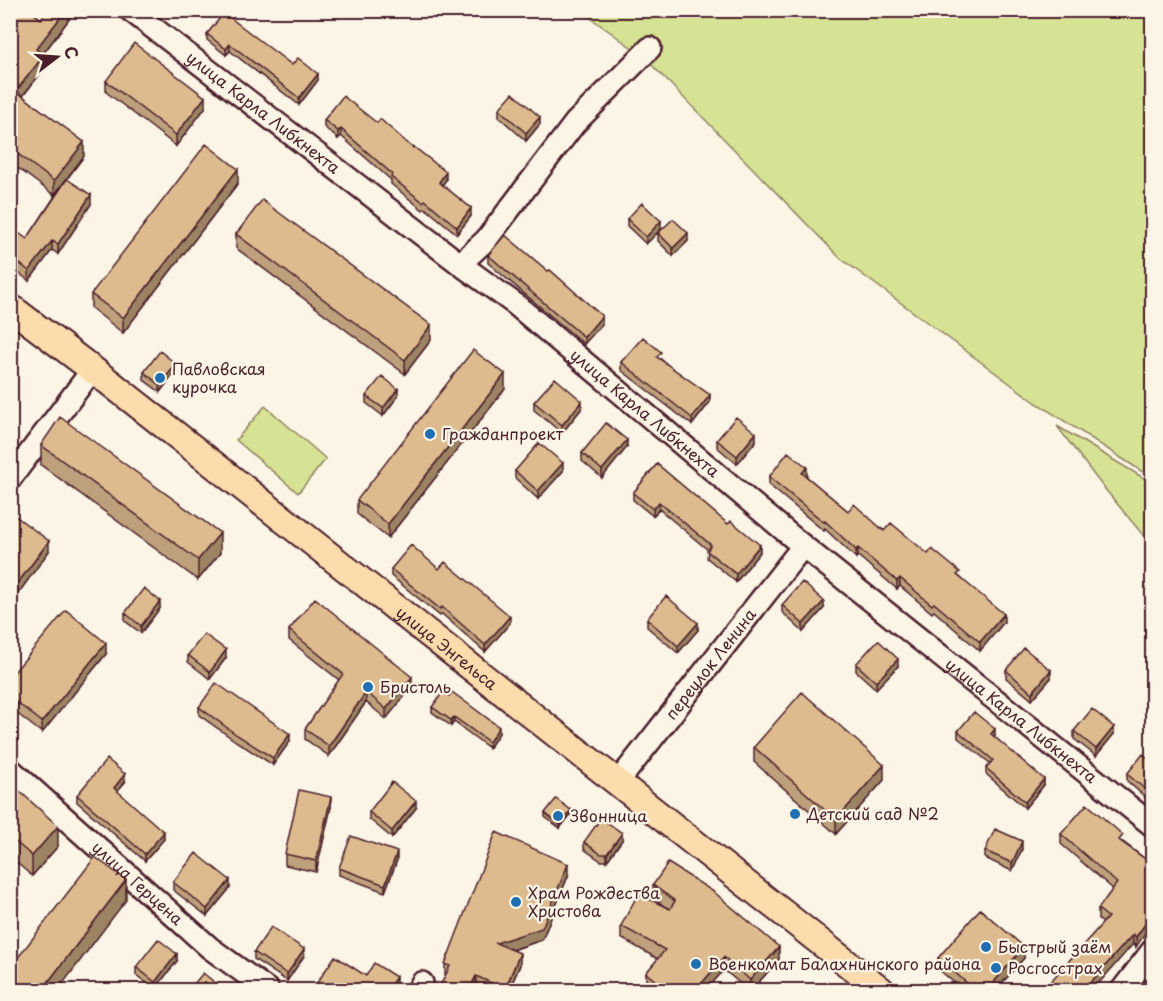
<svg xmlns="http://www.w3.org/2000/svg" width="1163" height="1001" font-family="'Playpen Sans',sans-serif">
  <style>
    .green { fill: #d6e294; stroke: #908060; stroke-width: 1.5 }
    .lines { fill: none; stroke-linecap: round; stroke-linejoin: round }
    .minor-casing { stroke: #4a1f2b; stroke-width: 26 }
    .major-casing { stroke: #4a1f2b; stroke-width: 30 }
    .minor { stroke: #fcf5e5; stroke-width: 21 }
    .major { stroke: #fcdcac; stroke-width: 26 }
    .wall { fill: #bea17b; stroke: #4a1f2b; stroke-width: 1.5 }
    .shaded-wall { fill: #9b8364; stroke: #4a1f2b; stroke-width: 1.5 }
    .building { fill: #ddbb8f; stroke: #4a1f2b; stroke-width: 1.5 }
    .poi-dot { fill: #1f6fb2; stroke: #fcf5e5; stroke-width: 2 }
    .labels { text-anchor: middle; stroke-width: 4.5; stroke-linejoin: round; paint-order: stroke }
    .street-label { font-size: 16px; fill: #4a1f2b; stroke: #fcf5e5 }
    .poi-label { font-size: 16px; fill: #4a1f2b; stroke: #fcf5e5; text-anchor: start }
  </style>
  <rect width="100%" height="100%" fill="#fcf5e5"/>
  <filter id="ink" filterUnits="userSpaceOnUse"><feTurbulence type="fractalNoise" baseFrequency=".0167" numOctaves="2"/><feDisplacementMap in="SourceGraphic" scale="12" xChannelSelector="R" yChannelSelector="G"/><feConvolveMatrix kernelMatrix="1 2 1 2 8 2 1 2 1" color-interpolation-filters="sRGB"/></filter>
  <g filter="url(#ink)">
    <path class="green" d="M581,11H1152V478L1035,402L840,258L642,55Z
      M265,406L326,459L298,493L236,440Z
      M1057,426L1152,483V546L1100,483Z"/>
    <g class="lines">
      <defs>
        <g id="minor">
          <path id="s1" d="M130,10L460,264L515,304L803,546L1152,825"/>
          <path d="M460,264L486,240L575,123L650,48"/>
          <path d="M10,479L93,369"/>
          <path id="s2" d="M10,769L210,948L268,990"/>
          <path id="s3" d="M618,782L803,546"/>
          <path d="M418,990L422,983"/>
          <path d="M1122,990L1152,951"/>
        </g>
        <g id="major">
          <path id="s4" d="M10,307L109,382L881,990"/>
        </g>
      </defs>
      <use href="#minor" class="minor-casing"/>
      <use href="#major" class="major-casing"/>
      <use href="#minor" class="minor"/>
      <use href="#major" class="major"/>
    </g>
    <path class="wall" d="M10,10H30L41,19L47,10H76L43,54L44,69L23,96L84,156L67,179L91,204L58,254L52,250L29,281L10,266V238L27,239L66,179L54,195L10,162Z
      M175,10H187L183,16Z
      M207,34L318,80L299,105L230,51L226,55L207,40Z
      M106,81L205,108L176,146L106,92Z
      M499,109L540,124L526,141L499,117Z
      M324,120L446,180L442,185L471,216L457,234L425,208L423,210L391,184V180L341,136L338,139L324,127Z
      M238,183L123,333L91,308V294Z
      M627,219L661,229L646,244L627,226Z
      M658,233L688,241L673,256L658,241Z
      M236,234L431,340L405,374L236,248Z
      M488,255L602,324L584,344L488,263Z
      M661,359L710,402L692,425L621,370V362Z
      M176,371L160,392L144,380V372Z
      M505,389L388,538L357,514V500Z
      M366,396H398L383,416L366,403Z
      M534,402L582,408L562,433L534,410Z
      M717,440L756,441L737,464L717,447Z
      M41,445L220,553L198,580L41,465Z
      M627,447L602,478L582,461V453Z
      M657,464L760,552L736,582L707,558L708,550L659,509L653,516L633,500V493Z
      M515,471H563L538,499L515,478Z
      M807,475L806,476L848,511L928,554L960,577L1004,622L980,651L934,611L932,613L900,586L897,589L858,556L856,558L825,529L824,531L769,485V477Z
      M10,520L49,551L17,595L10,590Z
      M391,569H439L510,623L485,652L442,614L440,616L391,576Z
      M782,605L824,608L803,632L782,612Z
      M160,608L141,633L125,621V613Z
      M647,619L698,630L678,653L647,627Z
      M289,630L412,687L386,719L366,702L329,756L305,739V729L339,680L289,640Z
      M106,654L42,733L10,708V677Z
      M188,655L226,658L210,679L188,662Z
      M856,664L898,666L876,689L856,671Z
      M1006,670L1051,678L1032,700L1006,678Z
      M199,707L290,741L273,765L237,742L199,715Z
      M432,707L499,733L489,748L454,722L451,726L432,712Z
      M958,731L995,735L994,736L1044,785L1025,808L986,774V768L990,763L958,738Z
      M1074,731L1114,734L1096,756L1074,739Z
      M754,747L884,780L836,834L754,762Z
      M1152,762V803L1127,781V774Z
      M125,782L117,791L164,839L145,861L77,802V795Z
      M10,791L58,846L32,876L10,857Z
      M331,807L316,872L285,865V854Z
      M416,808L392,838L369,819V812Z
      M545,813L571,814L560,828L545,817Z
      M1061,834L1123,842L1152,864L1136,947L1098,919V909L1113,889L1061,844Z
      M622,840L607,861H601L584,849V842Z
      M1022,849L1012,871L985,858V851Z
      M397,860L385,892L339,875V868Z
      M568,876L542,940L513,950L520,965L509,990H481L445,975V964Z
      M173,882L230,888L207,916L173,890Z
      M653,885L779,959L752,990H748L724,970L706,990H652L646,986V973L658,959L621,938V926L664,906L653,898Z
      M254,952L304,956L287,981L254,959Z
      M938,958H1024L996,990H963L938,969Z
      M177,961L155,989L136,975V967Z"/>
    <path class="shaded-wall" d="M66,10H76L36,63V49Z
      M230,44V51L226,55V49Z
      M44,55V69L16,104V91Z
      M318,74V80L299,105V98Z
      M205,97V108L176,146V135Z
      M540,117V124L526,141V133Z
      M341,129V136L338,139V131Z
      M84,142V156L54,195V181Z
      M238,169V183L123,333V318Z
      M446,172V180L439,189V182Z
      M91,195V204L58,254V244Z
      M471,208V216L457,234V227Z
      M661,221V229L646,244V237Z
      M688,233V241L673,256V248Z
      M52,241V250L29,281V271Z
      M602,316V324L584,344V337Z
      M431,325V340L405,374V360Z
      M176,364V371L160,392V385Z
      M505,374V389L388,538V524Z
      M398,389V396L383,416V408Z
      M710,395V402L692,425V418Z
      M582,401V408L562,433V425Z
      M756,433V441L737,464V456Z
      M627,440V447L602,478V470Z
      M563,463V471L538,499V491Z
      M807,467V475L802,481V473Z
      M659,502V509L653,516V509Z
      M220,533V553L198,580V560Z
      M49,541V551L17,595V584Z
      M760,545V552L736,582V574Z
      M858,548V556L856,558V550Z
      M900,578V586L897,589V581Z
      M160,601V608L141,633V626Z
      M824,601V608L803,632V624Z
      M1004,614V622L980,651V642Z
      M510,616V623L485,652V645Z
      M698,623V630L678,653V646Z
      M106,643V654L42,733V722Z
      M226,650V658L210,679V672Z
      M898,659V666L876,689V682Z
      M1051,670V678L1032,700V693Z
      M412,677V687L386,719V709Z
      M366,692V702L329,756V746Z
      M454,717V722L451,726V720Z
      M499,727V733L489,748V742Z
      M1114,727V734L1096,756V749Z
      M995,729V735L991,740V734Z
      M290,734V741L273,765V758Z
      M884,765V780L836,834V820Z
      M125,774V782L114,795V788Z
      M1044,779V785L1025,808V802Z
      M331,797V807L316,872V861Z
      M416,801V808L392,838V831Z
      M571,810V814L560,828V825Z
      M58,826V846L32,876V856Z
      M164,832V839L145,861V854Z
      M622,833V840L607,861V854Z
      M1022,841V849L1012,871V863Z
      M397,852V860L385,892V885Z
      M568,864V876L542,940L496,955V943Z
      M126,880V900L58,990H42Z
      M230,880V888L207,916V909Z
      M1152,914V923L1136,947V937Z
      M1133,934V944L1093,990H1084Z
      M779,947V959L752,990H750V980Z
      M1024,947V958L996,990H987Z
      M304,949V956L287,981V974Z
      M520,953V965L509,990H505Z
      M177,954V961L155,989V982Z
      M724,957V970L706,990H696Z
      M476,976V988L475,990H469Z
      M396,977V984L392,990H387Z"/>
    <path class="building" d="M10,10H29L41,19L47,10H66L36,49L44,55L16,91L84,142L54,181L10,148Z
      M224,13L292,65L298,58L318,74L299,98L230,44L226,49L207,34Z
      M134,43L205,97L176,135L106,81Z
      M513,93L540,117L526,133L499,109Z
      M343,96L377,123L380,119L413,148L414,147L446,172L439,182L471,208L457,227L425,200L423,202L391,177L392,174L341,129L338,131L324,120Z
      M206,144L238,169L123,318L91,294Z
      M67,179L91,195L58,244L52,241L29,271L10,256V238L16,231L27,239Z
      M262,200L431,325L405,360L236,234Z
      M642,203L661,221L646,237L627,219Z
      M673,219L688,233L673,248L658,233Z
      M505,235L548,271L550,270L602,316L584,337L488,255Z
      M643,337L661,352L657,357L710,395L692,418L621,362Z
      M473,350L505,374L388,524L357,500Z
      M160,351L176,364L160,385L144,372Z
      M382,376L398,389L383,408L366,396Z
      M555,378L582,401L562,425L534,402Z
      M60,417L220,533L198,560L41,445Z
      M736,417L756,433L737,456L717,440Z
      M606,423L627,440L602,470L582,453Z
      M539,443L563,463L538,491L515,471Z
      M788,452L807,467L802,473L848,511L854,504L884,531L891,523L928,554L932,549L960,572L957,575L1004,614L980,642L934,603L932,605L900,578L897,581L858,548L856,550L825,521L824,522L769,477Z
      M657,464L728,524L731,521L760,545L736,574L707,551L711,545L659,502L653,509L633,493Z
      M14,515L49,541L17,584L10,579V520Z
      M411,545L439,569L445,562L510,616L485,645L442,607L440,609L391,569Z
      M802,582L824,601L803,624L782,605Z
      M144,588L160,601L141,626L125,613Z
      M666,596L698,623L678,646L647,619Z
      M315,598L412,677L386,709L366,692L329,746L305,729L343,674L289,630Z
      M66,610L106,643L42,722L10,697V677Z
      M204,634L226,650L210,672L188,655Z
      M878,640L898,659L876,682L856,664Z
      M1024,648L1051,670L1032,693L1006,670Z
      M216,683L290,734L273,758L237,735L199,707Z
      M443,692L449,696L452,692L499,727L489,742L454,717L451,720L432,707Z
      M802,692L884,765L836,820L754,747Z
      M1092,709L1114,727L1096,749L1074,731Z
      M974,712L995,729L991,734L1044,779L1025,802L986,768L993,760L958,731Z
      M1143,754L1152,762V795L1127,774Z
      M107,759L125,774L114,788L164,832L145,854L77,795Z
      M392,782L416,801L392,831L369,812Z
      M15,787L58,826L32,856L10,837V791Z
      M299,790L331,797L316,861L285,854Z
      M556,799L571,810L560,825L545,813Z
      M1087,804L1123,835L1119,840L1152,864V914L1136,937L1133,934L1084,990H1043L1108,917L1098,909L1117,883L1061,834Z
      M601,818L622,833L607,854H601L584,842Z
      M995,829L1022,841L1012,863L985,851Z
      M496,832L568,864L542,928L496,943L520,953L505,989L476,976L469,990H438L450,966L445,964Z
      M351,836L397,852L385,885L339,868Z
      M196,853L230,880L207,909L173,882Z
      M95,857L126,880L42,990H10V968Z
      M668,863L714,892L779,947L750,980L724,957L696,990H667L646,973L665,950L621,926L638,894L670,909L675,901L653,885Z
      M980,909L1024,947L987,990H975L938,958Z
      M271,927L304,949L287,974L254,952Z
      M158,939L177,954L155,982L136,967Z
      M335,956L366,976L374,963L396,977L387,990H315L313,989Z
      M203,973L224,990H189Z
      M813,983L822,990H807Z"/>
  </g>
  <g class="poi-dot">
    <circle cx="160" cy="378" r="6"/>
    <circle cx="430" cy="434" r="6"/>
    <circle cx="368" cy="687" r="6"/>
    <circle cx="795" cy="814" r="6"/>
    <circle cx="558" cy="816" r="6"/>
    <circle cx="516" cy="902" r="6"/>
    <circle cx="986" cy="947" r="6"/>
    <circle cx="696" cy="964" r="6"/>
    <circle cx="996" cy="968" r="6"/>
  </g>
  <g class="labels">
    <g class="street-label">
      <text dy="6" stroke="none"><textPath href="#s1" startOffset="168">улица Карла Либкнехта</textPath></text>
      <text dy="6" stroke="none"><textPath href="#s1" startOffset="654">улица Карла Либкнехта</textPath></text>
      <text dy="6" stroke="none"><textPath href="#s4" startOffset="554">улица Энгельса</textPath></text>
      <text dy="6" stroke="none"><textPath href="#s3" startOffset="150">переулок Ленина</textPath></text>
      <text dy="6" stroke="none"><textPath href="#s1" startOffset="1140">улица Карла Либкнехта</textPath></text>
      <text dy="6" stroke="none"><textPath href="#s2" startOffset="171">улица Герцена</textPath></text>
    </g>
    <g class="poi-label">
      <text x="172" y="375">Павловская<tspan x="172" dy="18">курочка</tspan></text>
      <text x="442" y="440">Гражданпроект</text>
      <text x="380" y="693">Бристоль</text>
      <text x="807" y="820">Детский сад №2</text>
      <text x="570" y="822">Звонница</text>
      <text x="528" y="899">Храм Рождества<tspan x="528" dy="18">Христова</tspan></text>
      <text x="998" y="953">Быстрый заём</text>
      <text x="708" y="970">Военкомат Балахнинского района</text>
      <text x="1008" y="974">Росгосстрах</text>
    </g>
  </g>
  <rect width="1163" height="1001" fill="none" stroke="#fcf5e5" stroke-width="36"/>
  <rect x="18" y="18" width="1127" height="965" fill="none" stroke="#4a1f2b" stroke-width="2" filter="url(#ink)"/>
  <g transform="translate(57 57) rotate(73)" stroke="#fcf5e5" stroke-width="4.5" paint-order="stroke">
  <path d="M0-4.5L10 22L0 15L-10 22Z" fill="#4a1f2b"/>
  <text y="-9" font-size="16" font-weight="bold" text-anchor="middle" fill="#4a1f2b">С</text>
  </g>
</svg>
